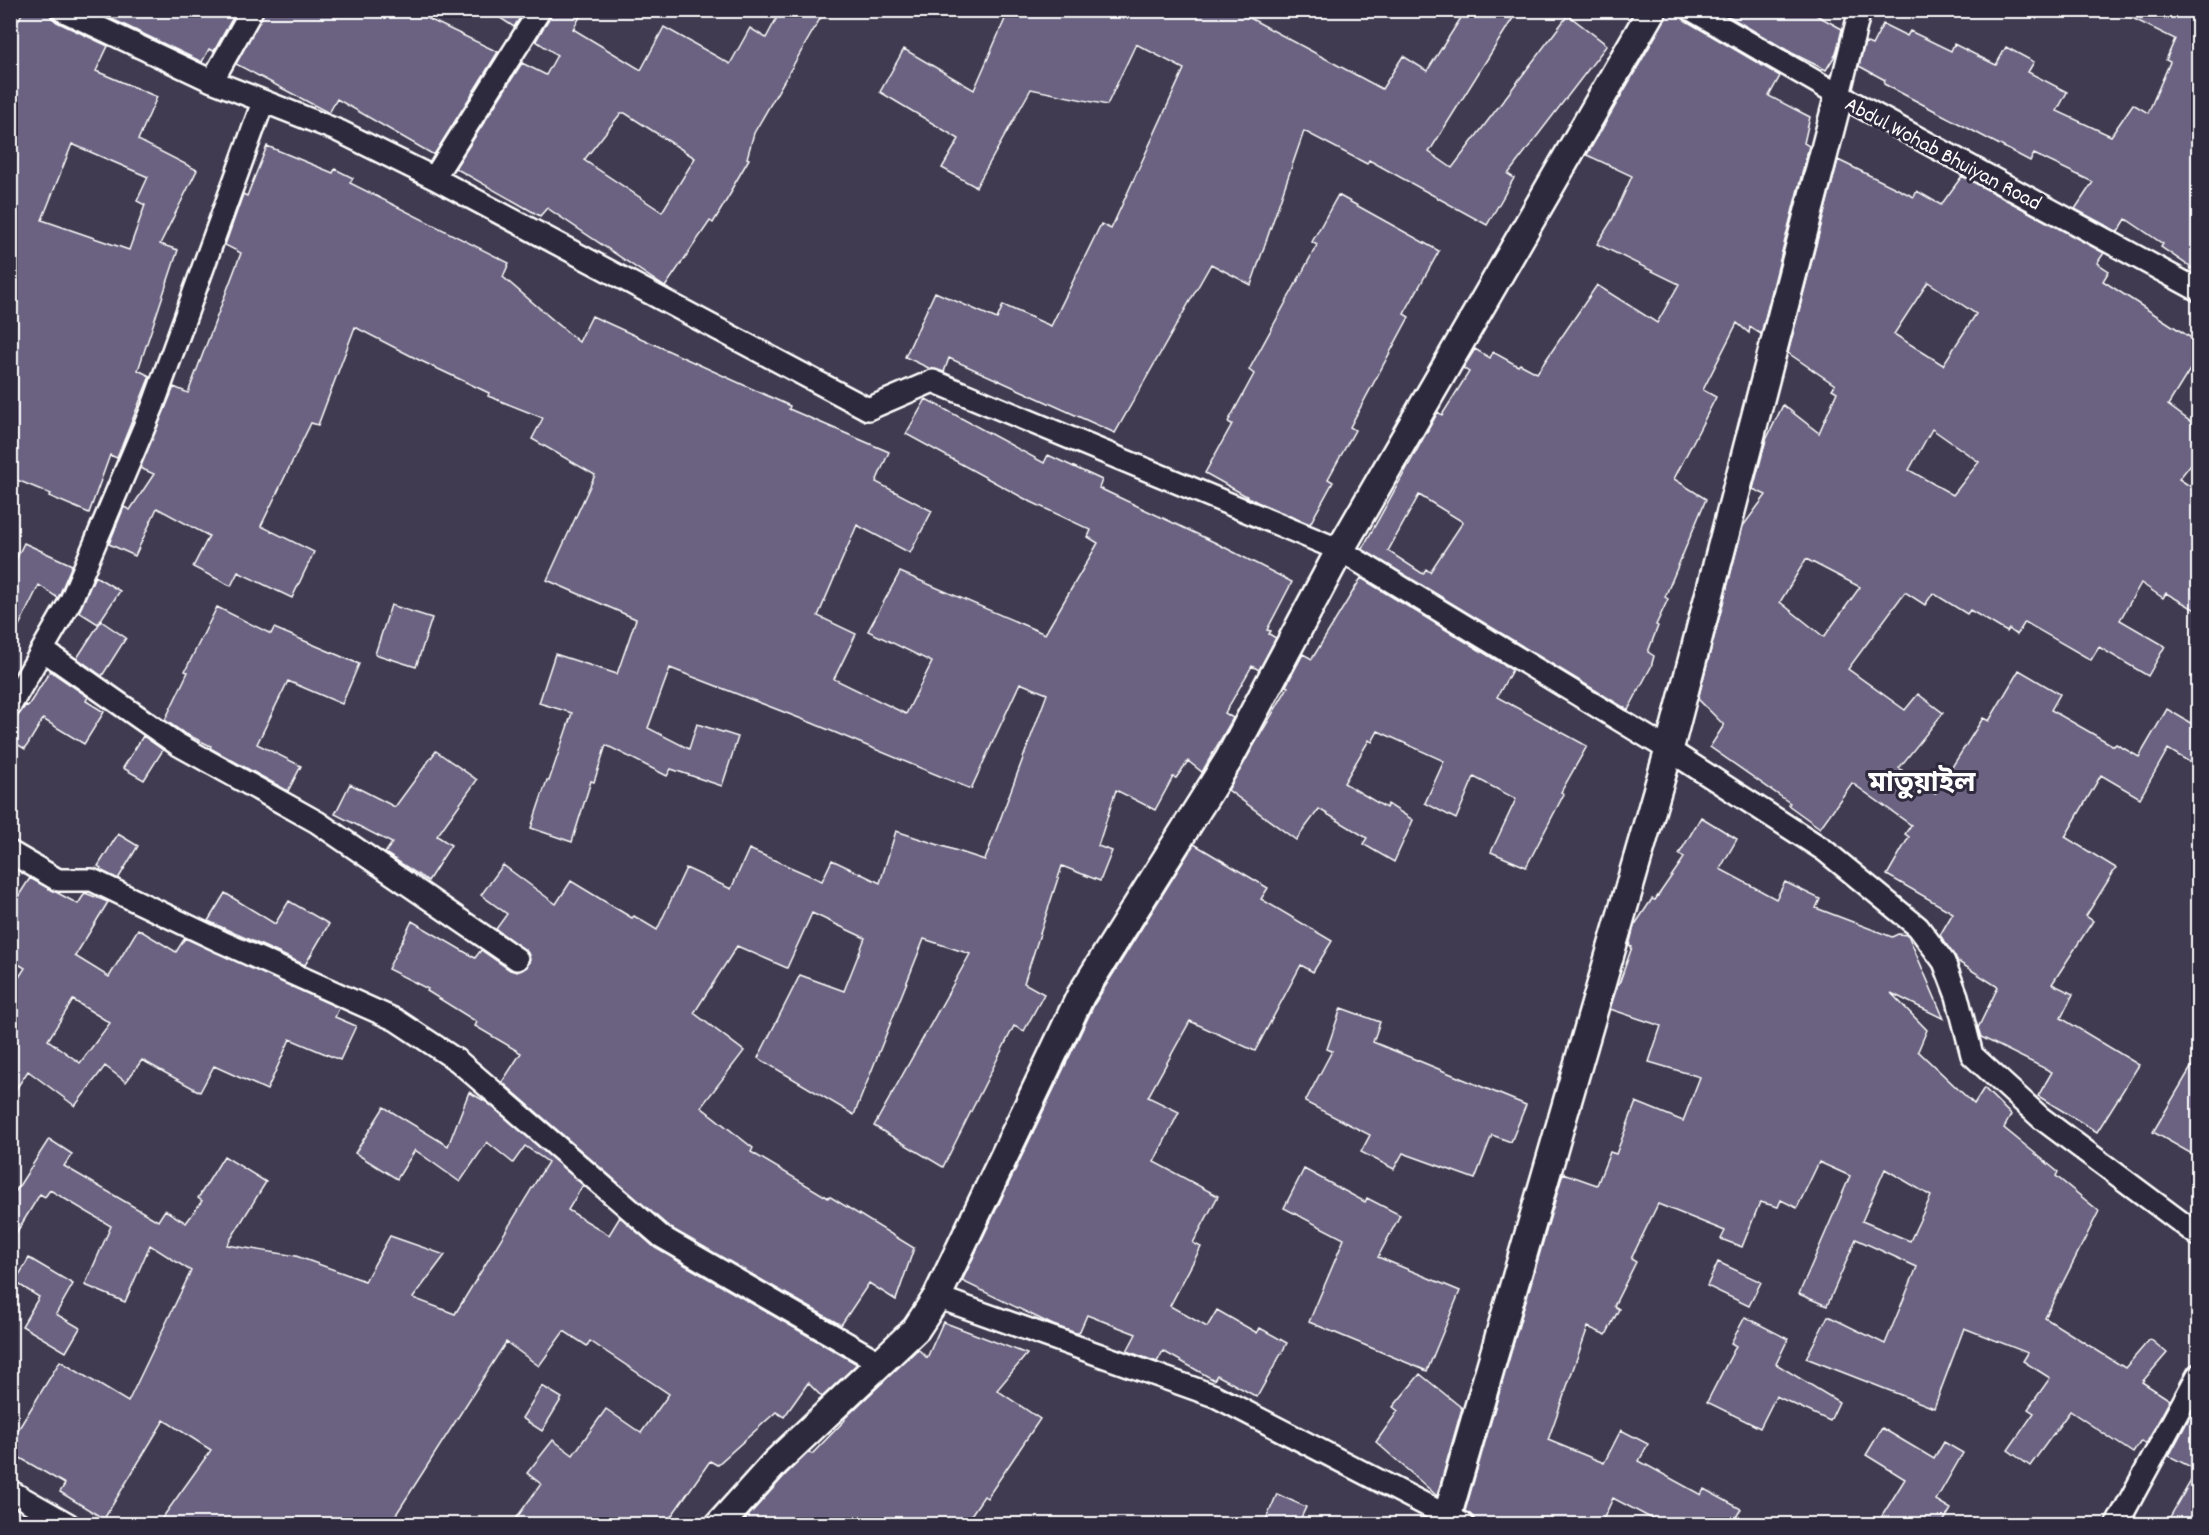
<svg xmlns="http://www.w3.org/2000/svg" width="2209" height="1535" font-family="Dekko,'Noto Sans Bengali',sans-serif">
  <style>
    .building { fill: #6a6280; stroke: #fff; stroke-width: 1.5; fill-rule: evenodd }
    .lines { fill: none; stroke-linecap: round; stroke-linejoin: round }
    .minor-casing { stroke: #fff; stroke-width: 26 }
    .tertiary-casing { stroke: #fff; stroke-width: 32 }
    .minor { stroke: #2f2a3d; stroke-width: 21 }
    .tertiary { stroke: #2f2a3d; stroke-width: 27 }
    .labels { text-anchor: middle; stroke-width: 6; stroke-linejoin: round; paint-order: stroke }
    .street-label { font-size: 22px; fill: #fff; stroke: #2f2a3d }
    .district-label { font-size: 28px; font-weight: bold; fill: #fff; stroke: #2f2a3d }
  </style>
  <rect width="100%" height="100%" fill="#413b51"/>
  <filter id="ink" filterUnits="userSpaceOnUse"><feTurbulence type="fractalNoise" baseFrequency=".0167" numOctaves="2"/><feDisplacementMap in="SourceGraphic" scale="12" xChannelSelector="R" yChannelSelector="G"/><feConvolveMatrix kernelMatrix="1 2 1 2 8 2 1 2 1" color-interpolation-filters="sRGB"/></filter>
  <g filter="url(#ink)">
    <path class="building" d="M24,10H49L51,17L57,22L108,46L96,71L157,97L138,140L197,170L160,244L178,250L138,370L150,376L117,458L110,455L89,513L49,496L51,494L10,477V36ZM72,144L148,177L137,201L145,205L129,250L42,220Z
      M93,10H237L214,51L209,49L202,62Z
      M265,10H410L498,52L434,155L337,99L329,113L236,64Z
      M488,10H525L514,27Z
      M553,10H584L573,29L641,70L664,27L730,64L750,28L766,38L781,10H825L754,133L747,158L749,159L731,190L732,191L713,223L710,221L665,287L547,208L540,216L455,168L522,63L546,75L557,55L536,41ZM621,113H625L695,158L662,212L584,160Z
      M1009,10H1235L1382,89L1403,56L1427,71L1466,10H1518L1429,152L1452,168L1568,15L1607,45L1508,174L1514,178L1487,225L1369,160L1367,164L1304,131L1251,285L1211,264L1115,433L949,358L944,372L931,369L905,357L935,292L997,319L1003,305L1051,326L1101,224L1111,229L1184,69L1136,44L1107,105L1031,89L976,187L942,168L959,139L880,92L904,49L974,90Z
      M1668,10H1679L1681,17L1686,21L1780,76L1769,96L1810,117L1804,143L1809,146L1761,334L1750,327L1749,333L1737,323L1703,390L1716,397L1674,479L1706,499L1665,597L1668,599L1656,625L1658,626L1648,652L1654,656L1651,667L1628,710L1362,549L1438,412L1442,415L1469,372L1463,368L1475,349L1490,358L1493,352L1518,366L1520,364L1537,373L1597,285L1657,323L1679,284L1597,244L1612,220L1632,176L1587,155L1666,18ZM1419,495L1463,522L1430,572L1426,569L1423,574L1388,551Z
      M1718,10H1807L1842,29L1836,54L1826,70L1792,53Z
      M2116,10H2199V273L2161,247L2163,244L2126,219L2118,232L2075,209L2093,182L2034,154L2030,161L1884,84L1885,80L1859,66L1865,42L1872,45L1883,24L1907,36L1910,31L1951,51L1954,44L1996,65L2006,47L2034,62L2028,72L2067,92L2057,111L2111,136L2133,104L2148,113L2170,62L2166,60L2175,39Z
      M267,146L333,173L335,169L353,178L350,183L509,263L503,277L579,342L592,316L790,406L789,409L889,452L876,482L932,511L910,553L857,525L818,616L856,634L834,679L906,714L932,662L868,631L900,572L1045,634L1098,543L1088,537L1091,530L1027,500L906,434L926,399L1044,463L1048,455L1102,480L1099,488L1216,543L1292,582L1267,630L1271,631L1269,634L1276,638L1259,670L1252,666L1225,713L1233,718L1202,772L1188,761L1176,778L1173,777L1155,810L1116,790L1098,846L1112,851L1100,881L1062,866L1024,983L1044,994L1024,1031L1014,1026L943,1167L874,1126L970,954L924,939L854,1115L758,1058L800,975L844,991L865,938L812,913L787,968L737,946L694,1013L744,1051L701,1107L753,1148L751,1152L828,1198L829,1196L914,1248L896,1300L869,1283L841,1325L669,1227L502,1082L521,1053L475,1026L477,1022L427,991L428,989L388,969L412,921L475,958L481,950L510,970L517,972L527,967L530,959L528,953L496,929L507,914L481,895L503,865L556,904L571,881L632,918L634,916L657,930L686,868L731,889L749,849L822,881L832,860L880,883L896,831L985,860L1047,694L1020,683L971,789L812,723L670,668L648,728L689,749L697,724L738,737L722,786L671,769L667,776L606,745L594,782L591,781L572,842L531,828L547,780L549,781L572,713L539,703L555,654L617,674L636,619L547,580L595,475L532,439L543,418L488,396L489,393L419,360L355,327L318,425L311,423L261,526L314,552L292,598L238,572L231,586L193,567L209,536L157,508L135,556L109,544L124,507L130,510L154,474L140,468L174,387L188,393L241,253L225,245L243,194L247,196Z
      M1838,160L1914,197L1917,191L1941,205L1962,176L2104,253L2097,263L2109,271L2103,281L2199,343V355L2168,405L2199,428V454L2179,479L2199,492V612L2166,593L2163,598L2141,583L2120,620L2165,646L2148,676L2099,647L2091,660L2025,622L2017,635L2009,629L2007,632L1970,610L1967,614L1933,593L1925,605L1905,592L1848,669L1905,710L1918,694L1943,713L1899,768L1935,794L1983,718L1989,721L2019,670L2060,694L2051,710L2114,746L2116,744L2139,757L2167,709L2199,728V749L2191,763L2168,749L2140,798L2101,775L2065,837L2116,868L2086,916L2093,921L2052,984L2073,994L2061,1018L2139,1065L2097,1132L2038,1096L2052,1072L1981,1037L1978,1028L1998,987L1957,961L1940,935L1953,913L1887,875L1909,837L1905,834L1911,825L1852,783L1820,828L1788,805L1790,803L1710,747L1724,725L1698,699L1743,526L1766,495L1753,489L1766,440L1783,405L1819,433L1837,392L1832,389L1835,385L1788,353ZM1928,282L1976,314L1943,365L1894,334ZM1932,429L1979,462L1953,495L1909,470ZM1806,559L1860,587L1824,637L1780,602Z
      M1338,195L1439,251L1404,314L1409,317L1350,427L1355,430L1328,479L1333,482L1310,524L1257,502L1205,473L1232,424L1228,422L1254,374L1249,370L1317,245L1312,242Z
      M24,543L72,565L58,598L39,585L10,644V572Z
      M95,576L120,591L98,624L79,612Z
      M1361,578L1512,670L1497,697L1587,746L1561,792L1564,794L1526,867L1491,852L1516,799L1474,777L1456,819L1425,803L1444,761L1378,731L1372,742L1369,740L1344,783L1386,808L1388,804L1413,820L1394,862L1363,844L1367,838L1319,809L1296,840L1228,790L1288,687L1286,686L1303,654L1312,659Z
      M391,605L432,618L416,667L375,654Z
      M217,607L271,634L274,628L359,664L342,704L288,681L257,744L301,766L288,791L210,748L211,746L184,733L165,720L188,672L185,671Z
      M101,621L126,638L102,676L77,658Z
      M50,671L88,697L86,701L104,712L84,744L43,719L25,749L10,740V719L17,717L26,705L28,706Z
      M143,736L163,750L144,780L123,768Z
      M436,751L477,780L437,836L451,845L428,881L385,853L392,843L335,814L350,784L395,807Z
      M1701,817L1737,839L1720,869L1776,899L1785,882L1820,899L1816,908L1892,937L1898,934L1908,935L1944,1019L1891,993L1927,1030L1918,1051L1974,1104L1984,1088L2011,1115L2004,1128L2058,1172L2056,1176L2099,1211L2045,1318L2125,1368L2150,1339L2167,1353L2142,1382L2170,1400L2146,1444L2141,1441L2133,1453L2070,1411L2030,1466L2008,1450L2034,1413L2028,1409L2050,1378L2023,1361L2028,1353L1964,1328L1934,1408L1806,1358L1828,1316L1885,1344L1917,1267L1856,1239L1827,1306L1799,1294L1850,1176L1819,1162L1797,1208L1781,1200L1778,1207L1760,1202L1742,1247L1721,1239L1725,1231L1658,1204L1631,1259L1636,1262L1614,1306L1619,1309L1606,1335L1588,1327L1548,1440L1604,1463L1621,1430L1648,1444L1639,1461L1701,1495L1704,1489L1741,1509L1732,1524H1662L1613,1498L1601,1524H1476L1473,1517L1465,1511L1563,1173L1597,1185L1610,1152L1616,1154L1636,1102L1683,1121L1700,1077L1649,1062L1661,1026L1610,1009L1618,984H1619L1632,947L1629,946L1634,926L1652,899L1655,900L1684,858L1679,854ZM1885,1169L1931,1196L1910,1241L1862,1221Z
      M118,834L138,846L118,879L100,870L101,868L98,866Z
      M1194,844L1268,888L1261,899L1332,941L1313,972L1301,965L1255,1051L1190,1021L1148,1097L1179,1112L1154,1162L1218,1196L1193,1243L1201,1247L1170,1306L1207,1327L1217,1310L1257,1333L1260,1328L1287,1343L1257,1397L1217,1375L1214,1380L1163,1351L1157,1362L1127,1351L1136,1334L1087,1315L1079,1333H1076L1053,1325L962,1281L1095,1003Z
      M30,878L78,904L85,893L108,902L75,956L109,977L138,929L176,952L185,938L339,1008L335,1017L356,1026L340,1060L290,1039L267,1090L214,1066L200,1092L142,1060L126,1082L105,1066L75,1106L28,1071L10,1098V991L25,968L10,959V909ZM73,1000L110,1023L80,1063L48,1040Z
      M225,893L275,924L289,901L329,924L305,965L208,921Z
      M1341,1008L1380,1022L1373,1042L1526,1105L1511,1142L1492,1135L1475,1179L1403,1153L1394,1169L1361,1152L1370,1135L1305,1102L1332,1051L1327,1049Z
      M2199,1054V1158L2153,1132Z
      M469,1092L488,1103L583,1185L568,1210L609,1235L620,1217L655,1248L857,1364L822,1397L808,1383L784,1417L776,1412L717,1465L710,1461L666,1524H512L541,1484L527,1473L553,1440L573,1455L606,1409L641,1433L669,1394L590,1341L587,1346L564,1331L539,1366L506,1342L390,1524H158L211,1450L164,1420L104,1519L60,1492L65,1484L10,1452V1443L60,1361L128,1402L191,1271L150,1245L125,1302L85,1285L111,1226L50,1190L45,1197L40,1194L10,1243V1200L49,1139L72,1154L64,1166L158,1221L165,1210L186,1223L202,1201L198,1198L224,1156L266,1182L227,1245L296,1256L365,1281L390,1236L445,1255L413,1298L455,1314L548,1162L525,1146L513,1163L487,1142L460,1182L415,1150L397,1179L355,1153L384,1107L448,1146Z
      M1304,1169L1365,1202L1367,1198L1400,1215L1378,1257L1460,1291L1427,1371L1309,1322L1344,1239L1284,1208Z
      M29,1258L73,1284L56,1314L80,1328L66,1352L22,1326L39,1297L15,1282Z
      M1718,1262L1761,1282L1749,1306L1707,1286Z
      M1745,1317L1788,1339L1776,1364L1839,1402L1830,1421L1776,1396L1760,1428L1707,1402L1736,1346L1731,1343Z
      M943,1322L1027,1354L997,1390L1040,1419L987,1498L984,1496L965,1524H741L786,1474L809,1452L812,1454L845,1420L844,1419L918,1349L927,1358Z
      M1420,1374L1462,1408L1437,1496L1376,1442L1398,1411L1393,1407Z
      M542,1386L562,1398L542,1431L522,1418Z
      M2191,1415L2199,1420V1524H2166L2197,1470L2169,1456Z
      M1882,1428L1934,1459L1944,1442L1963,1453L1936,1500L1951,1509L1942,1524H1877L1905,1479L1866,1455Z
      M1277,1494L1306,1507L1298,1524H1264Z"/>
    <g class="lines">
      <defs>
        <path id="minor" d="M62,10L212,81L339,131L434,178L868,409L933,381L1340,550L1669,750L1824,850L1918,927L1944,962L1957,996L1972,1055L2041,1118L2198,1235
          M1692,10L1839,95L2198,290
          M212,81L252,10
          M1839,95L1860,10
          M434,178L540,10
          M43,650L177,744L317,822L517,959
          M10,706L71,600L153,406L263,102
          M10,852L58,880H92L222,942L396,1020L458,1061L662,1237L879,1362
          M937,1297L1215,1396L1463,1524
          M10,1491L68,1524
          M2117,1524L2198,1375"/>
        <path id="tertiary" d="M720,1524L775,1463L916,1329L937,1297L1081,995L1229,759L1340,550L1652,10
          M1445,1524L1669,750L1839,95"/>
      </defs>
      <use href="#minor" class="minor-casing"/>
      <use href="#tertiary" class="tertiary-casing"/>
      <use href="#minor" class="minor"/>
      <use href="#tertiary" class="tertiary"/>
    </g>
  </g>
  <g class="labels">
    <g class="street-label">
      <text transform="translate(1944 152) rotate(28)" y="8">Abdul Wohab Bhuiyan Road</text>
    </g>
    <g class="district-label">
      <text x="1922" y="791">মাতুয়াইল</text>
    </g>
  </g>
  <rect width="2209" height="1535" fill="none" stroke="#2f2a3d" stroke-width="36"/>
  <rect x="18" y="18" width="2173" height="1499" fill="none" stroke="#fff" stroke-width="2" filter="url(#ink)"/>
</svg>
